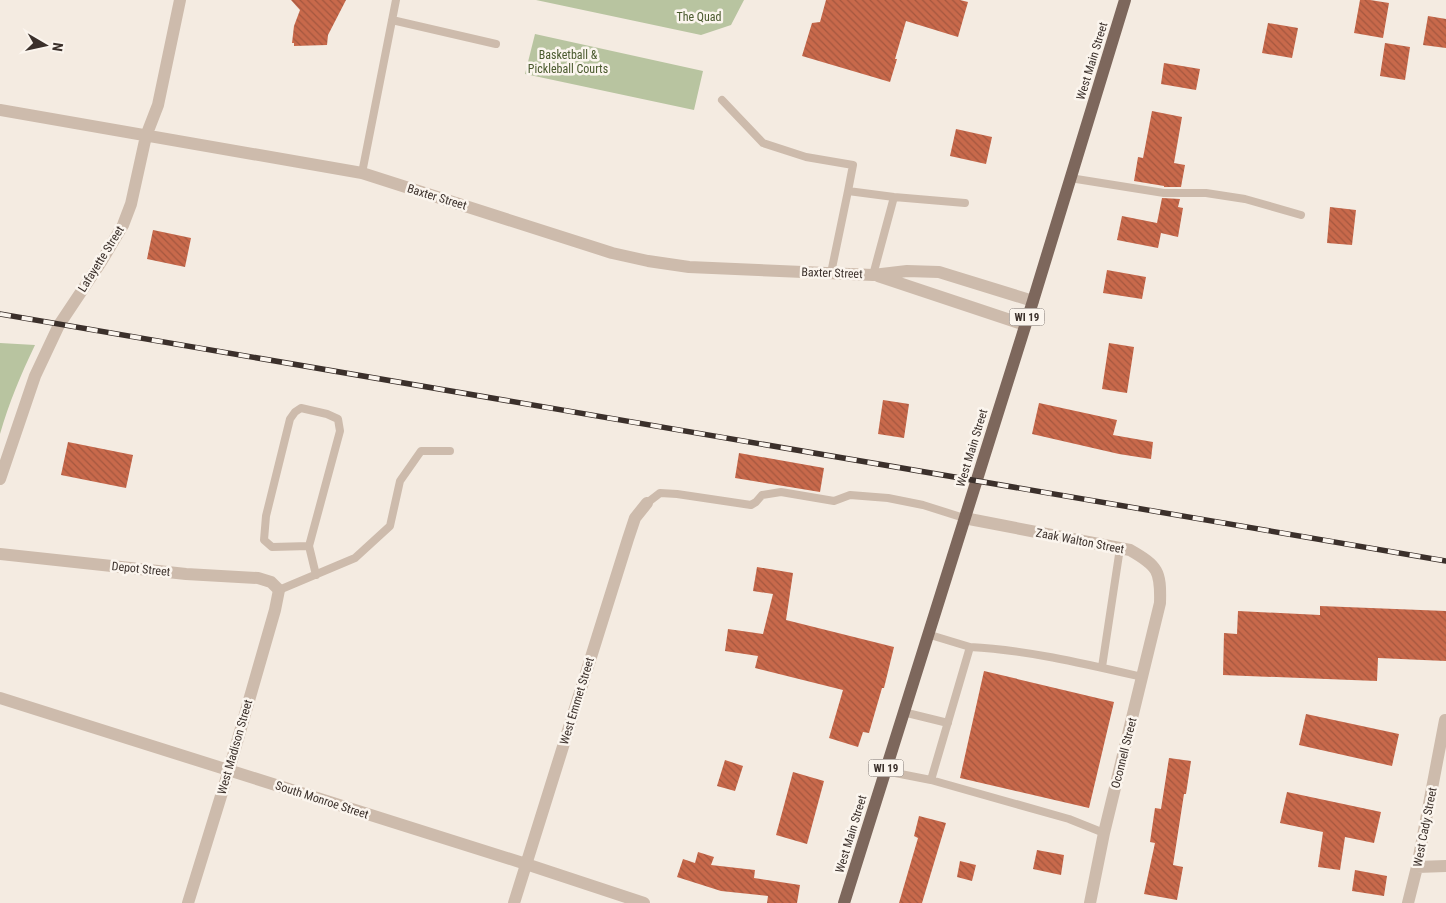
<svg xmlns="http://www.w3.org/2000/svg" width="1446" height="903" font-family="'Roboto Condensed',sans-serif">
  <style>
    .green { fill: #b8c4a0 }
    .building { fill: url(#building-back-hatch) }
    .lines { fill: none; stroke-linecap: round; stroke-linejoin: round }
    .lane { stroke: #cdbbac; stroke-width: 8 }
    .street { stroke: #cdbbac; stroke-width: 12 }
    .primary { stroke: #7d675c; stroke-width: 12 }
    .rail-casing { stroke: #3b302b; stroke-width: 5.5 }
    .rail { stroke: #fbf5ee; stroke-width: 4; stroke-dasharray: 11; stroke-linecap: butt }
    .labels { text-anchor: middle; stroke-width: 5; stroke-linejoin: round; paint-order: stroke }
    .shield { fill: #fbf5ee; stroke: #756b66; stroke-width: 1 }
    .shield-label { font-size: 11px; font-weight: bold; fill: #3b302b }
    .park-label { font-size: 12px; fill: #4a5a2e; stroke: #fbf5ee }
    .street-label { font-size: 12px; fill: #3b302b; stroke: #fbf5ee }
  </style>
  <defs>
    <pattern id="building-back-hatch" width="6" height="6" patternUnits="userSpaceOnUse" patternTransform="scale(1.25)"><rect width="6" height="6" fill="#c8694b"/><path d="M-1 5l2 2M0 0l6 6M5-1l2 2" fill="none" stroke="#a4573f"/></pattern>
  </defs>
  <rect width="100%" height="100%" fill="#f4ebe1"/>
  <path class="green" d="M536,0H744L731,25L701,35Z
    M535,34L703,71L694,110L525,74Z
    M0,343L35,345C21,374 9,403 0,434Z"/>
  <path class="building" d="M291,0H346L328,35L327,45L294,46V43H292L294,26L300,10Z
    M826,0H960L968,2L958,37L906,21L895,59H897L890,82L802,56L812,23L820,22Z
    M1360,0H1370L1389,3L1383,38L1354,33Z
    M1428,16L1446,19V48L1423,45Z
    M1268,23L1298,28L1292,58L1262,53Z
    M1385,43L1410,47L1405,80L1380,76Z
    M1164,63L1200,69L1196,90L1161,84Z
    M1152,111L1182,117L1174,163L1185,165L1181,187H1164V186L1134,181L1138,157L1143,158Z
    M956,129L992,137L986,164L950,156Z
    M1162,198L1180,199L1178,207L1183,208L1178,237L1161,233L1158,248L1117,240L1122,216L1157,223Z
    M1330,207L1356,210L1352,245L1327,243Z
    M153,230L191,238L185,267L147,259Z
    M1107,270L1146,277L1142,299L1103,293Z
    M1109,343L1134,347L1127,393L1102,389Z
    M883,400L909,404L904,438L878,434Z
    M1039,403L1117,420L1113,435L1153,442L1151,459L1119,454L1032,434Z
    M68,442L133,455L126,488L61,475Z
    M739,453L824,468L820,492L735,478Z
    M757,567L793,573L786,620L894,647L884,688H882L869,733L863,732L858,747L829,738L843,690L755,668L758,656L725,651L728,629L763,634L773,594L753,591Z
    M1320,606L1446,611V661L1378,658L1377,681L1223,675L1224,633L1237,634L1238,611L1320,615Z
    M984,671L1114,702L1089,808L960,778Z
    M1306,714L1399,734L1392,766L1299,745Z
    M1169,758L1191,761L1186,794H1184L1173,865L1183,867L1177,900L1144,894L1155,843L1150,842L1155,808L1161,809Z
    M725,760L743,766L735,791L717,786Z
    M793,772L824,781L807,844L776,835Z
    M1287,792L1381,812L1374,843L1345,837L1340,870L1318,867L1323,832L1280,823Z
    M919,816L946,823L922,903H899L918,838L914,836Z
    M1037,850L1064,855L1061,875L1033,869Z
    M698,852L714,857L711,865L755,870L754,878L800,885L797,903H767L768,896L721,891L677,877L683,859L695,863Z
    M960,861L976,865L972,881L957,877Z
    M1355,870L1387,876L1384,896L1352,891Z"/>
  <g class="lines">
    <path class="lane" d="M392,20L496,44
      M722,100L763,143L806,157L853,165L848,191L894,197L965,203
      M362,173L396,0
      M1070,178L1164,193H1206L1245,199L1301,215
      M831,273L848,191
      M873,275L894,197
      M647,503L660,493L677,494L751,505L756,502L762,495L781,492L834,501L850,495L888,498L923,505L964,518
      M309,546L272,547L264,540L266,516L290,419L295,412L301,408L327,414L338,419L340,431L309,546L316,575
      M279,590L355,558L390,526L400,481L421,451H450
      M970,647C1028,650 1086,664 1142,677
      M1102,667L1120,548
      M903,712L948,723
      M885,771L931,780L970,647L927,634
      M931,780L1069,819L1104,833"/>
    <path class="street" d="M0,110L362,173L612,253L648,261L689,267L873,275L907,271L939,272L1033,301
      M878,276L1025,325
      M0,479L35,376L59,325L101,262L123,225L131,204L146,136L158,105L180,0
      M964,518L1130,550C1158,566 1161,571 1160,603L1104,833L1090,903
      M0,554L186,574L258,578L271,582L279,590L275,610L229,770L188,903
      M0,698L526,864L644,903
      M1417,867L1446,866
      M514,903L628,539L635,518L647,503
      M1408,903L1417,867L1445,720"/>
    <path class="primary" d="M844,903L1033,301L1125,0"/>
    <defs>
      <path id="rail" d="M0,314L1446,561"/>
    </defs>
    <use href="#rail" class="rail-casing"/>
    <use href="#rail" class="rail"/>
  </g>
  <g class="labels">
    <g class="shield">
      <rect x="1009.5" y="308.5" width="35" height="17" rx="4"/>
      <rect x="868.5" y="759.5" width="35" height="17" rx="4"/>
    </g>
    <g class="shield-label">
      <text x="1027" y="321">WI 19</text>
      <text x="886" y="772">WI 19</text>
    </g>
    <g class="park-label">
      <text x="699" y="21">The Quad</text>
      <text x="568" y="59">Basketball &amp;<tspan x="568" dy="14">Pickleball Courts</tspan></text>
    </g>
    <g class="street-label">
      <text transform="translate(1092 61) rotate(-73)" y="4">West Main Street</text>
      <text transform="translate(437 197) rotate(17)" y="4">Baxter Street</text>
      <text transform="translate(101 259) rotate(-58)" y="4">Lafayette Street</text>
      <text transform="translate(832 273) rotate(2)" y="4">Baxter Street</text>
      <text transform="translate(972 448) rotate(-73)" y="4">West Main Street</text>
      <text transform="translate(1080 541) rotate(11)" y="4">Zaak Walton Street</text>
      <text transform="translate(141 569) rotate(6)" y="4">Depot Street</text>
      <text transform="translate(577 701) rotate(-73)" y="4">West Emmet Street</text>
      <text transform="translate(235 747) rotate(-74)" y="4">West Madison Street</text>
      <text transform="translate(1124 753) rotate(-76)" y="4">Oconnell Street</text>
      <text transform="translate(322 800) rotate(18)" y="4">South Monroe Street</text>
      <text transform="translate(1425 827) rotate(-79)" y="4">West Cady Street</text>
      <text transform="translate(851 834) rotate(-73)" y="4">West Main Street</text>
    </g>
  </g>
  <g transform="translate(45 45) rotate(99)" stroke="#fbf5ee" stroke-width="4" paint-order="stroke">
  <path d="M0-4L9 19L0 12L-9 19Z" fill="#3b302b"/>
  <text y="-8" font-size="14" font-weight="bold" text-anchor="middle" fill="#3b302b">N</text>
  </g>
</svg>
